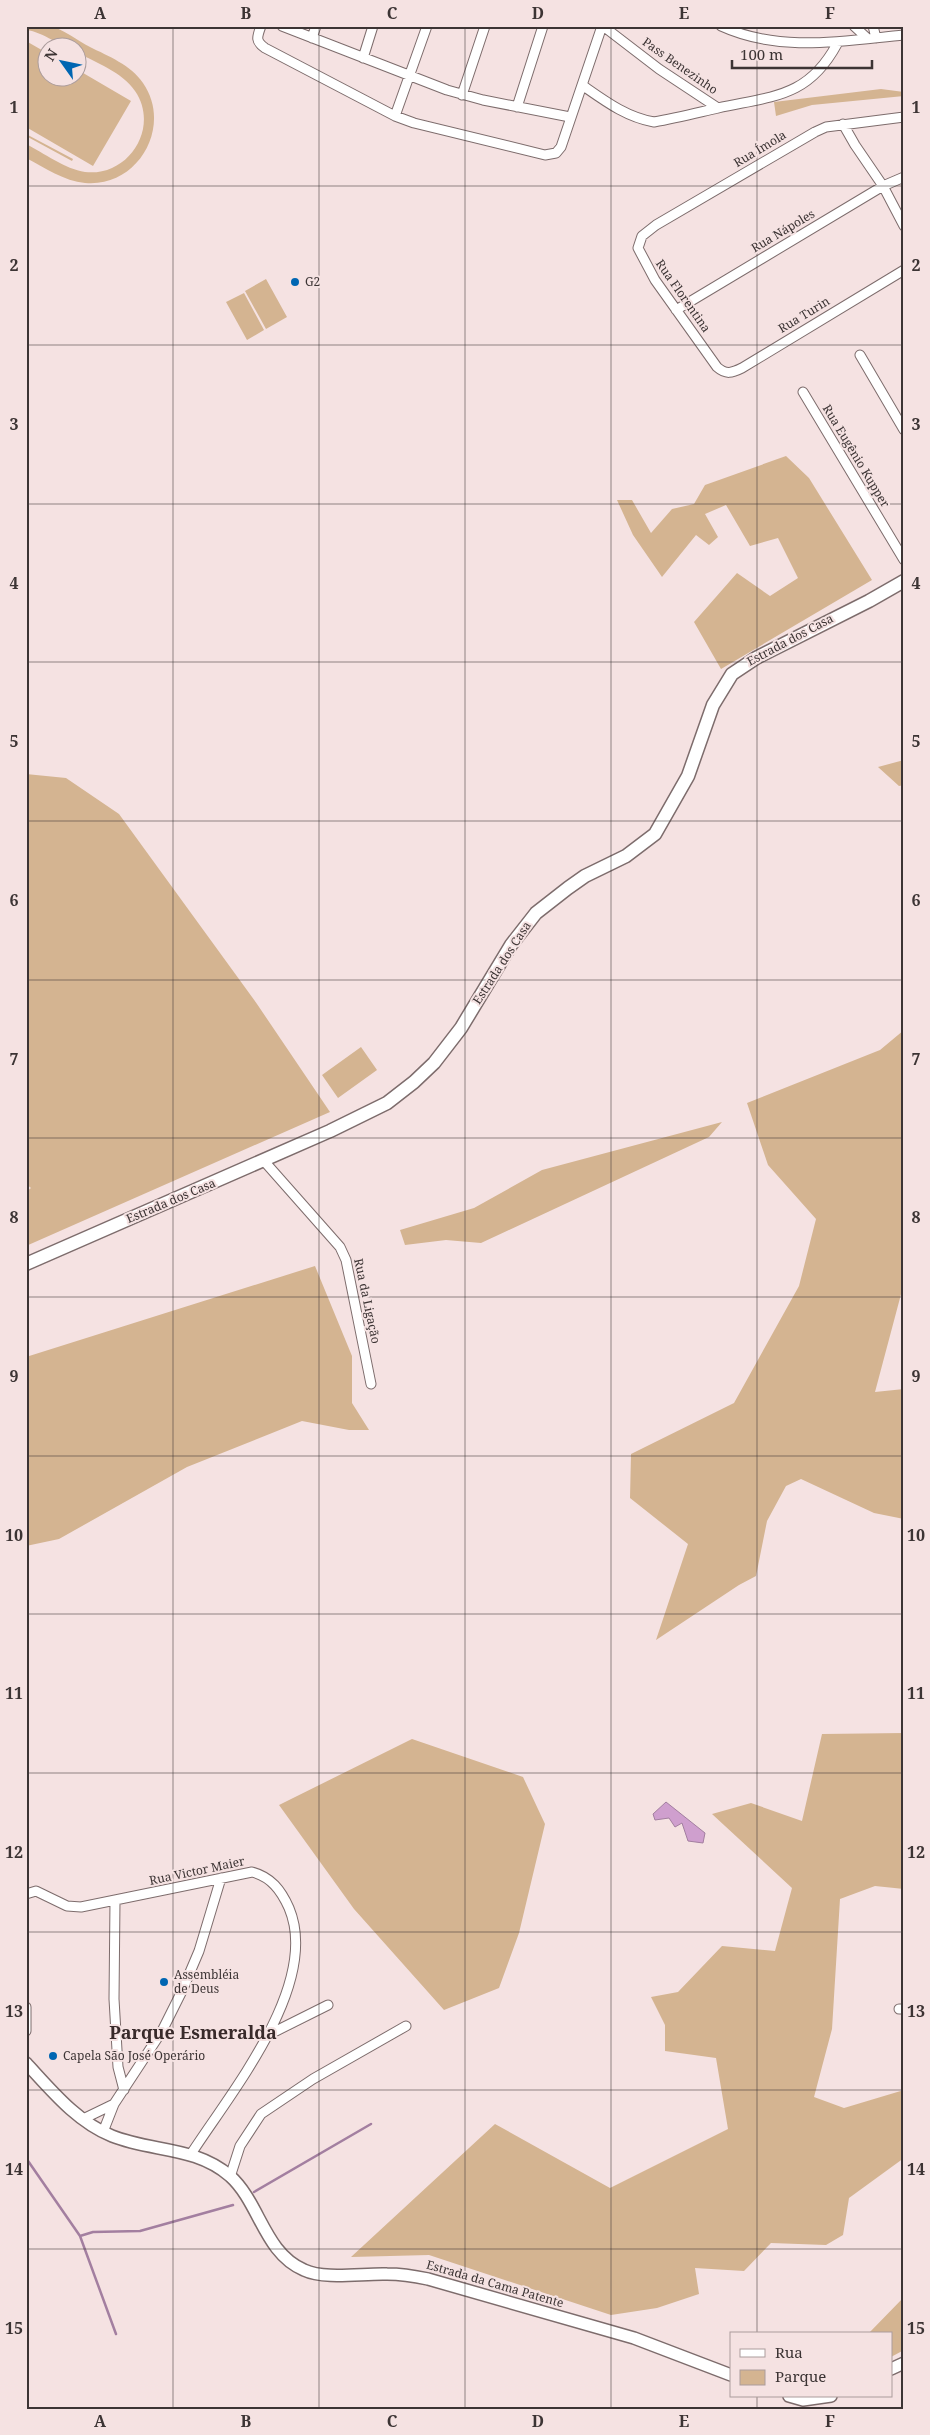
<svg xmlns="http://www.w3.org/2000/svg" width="930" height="2435" font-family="'Noto Serif',serif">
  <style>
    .green { fill: #d4b491 }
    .water { fill: #cf9fce; stroke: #a37fa0 }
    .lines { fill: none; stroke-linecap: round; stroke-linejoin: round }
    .stream { stroke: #a37fa0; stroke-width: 2.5 }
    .street-casing { stroke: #7d6c6c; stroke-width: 11 }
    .secondary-casing { stroke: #7d6c6c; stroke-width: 14 }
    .primary-casing { stroke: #7d6c6c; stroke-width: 15 }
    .street { stroke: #fff; stroke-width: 9 }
    .secondary { stroke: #fff; stroke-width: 11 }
    .primary { stroke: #fff; stroke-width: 12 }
    .grid { fill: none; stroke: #3c3434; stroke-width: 1; stroke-opacity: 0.55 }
    .poi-dot { fill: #0066b2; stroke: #f5e2e2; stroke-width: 2 }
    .labels { text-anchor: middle; stroke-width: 4; stroke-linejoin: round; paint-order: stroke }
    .street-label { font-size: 12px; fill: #3c3434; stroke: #f5e2e2 }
    .poi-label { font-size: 12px; fill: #3c3434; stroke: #f5e2e2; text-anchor: start }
    .district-label { font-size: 18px; font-weight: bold; fill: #382a2a; stroke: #f5e2e2 }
    .neatline { fill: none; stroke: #3c3434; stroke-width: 2 }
    .grid-label { font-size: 16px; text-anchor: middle; font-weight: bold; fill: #3c3434 }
  </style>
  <rect width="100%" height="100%" fill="#f5e2e2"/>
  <path class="green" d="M26,26C34,26 42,25 49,26C62,28 78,41 90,47C108,56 131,65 143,83C173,126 138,188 85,183C64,181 45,168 26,158V144C44,153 65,169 85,172C129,177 160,127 135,91C122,72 97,63 78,53V48C59,48 45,32 26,30Z
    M26,41L47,53L48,78H78V70L131,101L93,166L26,127Z
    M881,89L904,92V96L812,105L776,116L774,102Z
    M26,134L73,159L72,161L26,136Z
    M266,279L287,317L266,329L245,291Z
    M244,293L264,330L247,340L226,302Z
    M786,456L809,478L872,580L721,669L694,622L737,573L770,596L798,578L778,538L750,546L726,505L705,514L718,537L709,545L696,535L662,577L633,535L617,500H632L651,533L672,509L694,504L705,485Z
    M904,760V785L899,786L878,767Z
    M26,774L66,778L119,814L257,1004L330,1112L26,1246V1192L31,1188L26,1184Z
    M904,1030V1283L875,1392L904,1389V1519L874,1513L801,1479L786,1486L767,1521L756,1576L739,1585L656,1640L688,1544L630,1498L631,1454L734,1403L799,1286L816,1219L768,1165L747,1103L880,1050Z
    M361,1047L377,1070L338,1098L322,1075Z
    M722,1122L709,1137L481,1243L446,1240L405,1245L400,1230L474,1208L542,1170Z
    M315,1266L352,1356V1403L369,1430H349L302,1421L187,1467L59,1539L26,1546V1357Z
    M904,1733V1889L875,1886L840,1899L832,2029L814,2097L844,2108L904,2090V2158L849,2198L843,2235L826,2245L771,2243L744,2271L695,2268L699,2294L657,2308L611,2315L429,2255L351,2257L495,2124L610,2188L728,2129L716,2058L665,2051V2025L651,1997L678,1992L722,1946L775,1951L792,1888L712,1814L751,1803L802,1821L822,1734Z
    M412,1739L523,1777L545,1824L519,1933L499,1988L444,2010L354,1909L279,1805Z
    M904,2297V2350L891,2357V2334H868Z"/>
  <path class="water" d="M666,1802L705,1833L703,1843L688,1841L682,1823L675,1827L669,1818L655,1820L653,1814Z"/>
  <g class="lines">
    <path class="stream" d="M26,2158L80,2236L116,2334
      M254,2192L371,2124
      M80,2236L93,2232L140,2231L233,2205"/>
    <defs>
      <path id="street" d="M261,26C257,37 255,41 265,48L395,116L414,123L545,155L556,153L561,147L602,26
        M282,26L447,90L483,100L570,117
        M603,26L659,69L718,108
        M721,26C780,53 842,41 904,35
        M854,26L867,38
        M873,26L876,38
        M312,38L316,26
        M363,58L373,26
        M582,85C605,101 626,117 654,122C676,118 696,113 718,108C772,96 808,98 837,44
        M462,95L485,26
        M517,107L543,26
        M395,116L427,26
        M904,117L826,127L815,132L656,225L642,236L638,248L655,280L717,367C726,375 732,373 742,368L904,270
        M843,124L855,145L883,186L904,226
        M676,310L883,186L904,177
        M860,355L904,430
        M803,392L904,560
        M264,1161L340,1247L346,1260L371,1384
        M26,1894L36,1891L67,1906L81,1907L252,1872C271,1877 281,1890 289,1908C321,1984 231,2092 191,2154
        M115,1901L114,1999L118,2067L124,2090
        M26,2007V2031
        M899,2009H904
        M268,2035L328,2005
        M83,2119L114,2104
        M103,2132L114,2104L162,2031L182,1991L199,1951L221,1878
        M230,2177L240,2146L261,2114L313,2079L406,2026"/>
      <path id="secondary" d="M26,2063C51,2090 77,2122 112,2136C152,2152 195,2146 230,2176C260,2203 264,2253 304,2270C325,2280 363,2273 387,2274C401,2274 414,2276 428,2279L634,2338L731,2375
        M891,2369L904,2363
        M789,2396L803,2400L831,2396"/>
      <path id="primary" d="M26,1264L330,1131L387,1103L414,1082L434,1063L461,1028L511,945L536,913L568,888L585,876L626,856L655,834L688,776L713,705L732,674L756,658L869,601L904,581"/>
    </defs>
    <use href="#street" class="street-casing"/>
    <use href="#secondary" class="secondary-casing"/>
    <use href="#primary" class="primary-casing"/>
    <use href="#street" class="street"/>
    <use href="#secondary" class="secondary"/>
    <use href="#primary" class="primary"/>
  </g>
  <path class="grid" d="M173,26V2409M319,26V2409M465,26V2409M611,26V2409M757,26V2334M26,186H904M26,345H904M26,504H904M26,662H904M26,821H904M26,980H904M26,1138H904M26,1297H904M26,1456H904M26,1614H904M26,1773H904M26,1932H904M26,2090H904M26,2249H904M757,2396V2409"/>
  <g class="poi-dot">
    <circle cx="295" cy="282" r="5"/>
    <circle cx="164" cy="1982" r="5"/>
    <circle cx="53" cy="2056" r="5"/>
  </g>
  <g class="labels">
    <g class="street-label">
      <text transform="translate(680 66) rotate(35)" y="4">Pass Benezinho</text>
      <text transform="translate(760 149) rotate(-31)" y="4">Rua Ímola</text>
      <text transform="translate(783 231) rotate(-31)" y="4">Rua Nápoles</text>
      <text transform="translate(683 296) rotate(55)" y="4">Rua Florentina</text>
      <text transform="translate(804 315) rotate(-31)" y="4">Rua Turin</text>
      <text transform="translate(856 456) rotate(59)" y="4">Rua Eugênio Kupper</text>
      <text transform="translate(790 640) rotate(-28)" y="4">Estrada dos Casa</text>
      <text transform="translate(502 963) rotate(-57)" y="4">Estrada dos Casa</text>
      <text transform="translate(171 1201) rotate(-23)" y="4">Estrada dos Casa</text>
      <text transform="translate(367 1301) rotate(78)" y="4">Rua da Ligação</text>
      <text transform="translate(197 1871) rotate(-12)" y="4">Rua Victor Maier</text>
      <text transform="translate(495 2284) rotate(16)" y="4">Estrada da Cama Patente</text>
    </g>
    <g class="poi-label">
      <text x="305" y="286">G2</text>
      <text x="174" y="1979">Assembléia<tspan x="174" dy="14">de Deus</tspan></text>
      <text x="63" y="2060">Capela São José Operário</text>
    </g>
    <g class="district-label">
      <text x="193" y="2039">Parque Esmeralda</text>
    </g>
  </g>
  <rect width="930" height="2435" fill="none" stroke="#f5e2e2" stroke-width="55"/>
  <rect x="730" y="2332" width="162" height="65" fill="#f5e2e2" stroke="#ab9c9c"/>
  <rect x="740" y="2349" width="25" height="8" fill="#ffffff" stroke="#ab9c9c"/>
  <text x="775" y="2358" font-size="15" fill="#3c3434">Rua</text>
  <rect x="740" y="2370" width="25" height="15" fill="#d4b491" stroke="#ab9c9c"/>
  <text x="775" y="2382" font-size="15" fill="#3c3434">Parque</text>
  <g transform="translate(62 62) rotate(303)"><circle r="24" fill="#f5e2e2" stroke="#ab9c9c"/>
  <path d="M0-4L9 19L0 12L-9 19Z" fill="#0066b2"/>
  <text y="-8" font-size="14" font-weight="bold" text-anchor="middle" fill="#3c3434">N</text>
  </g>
  <path d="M732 60v8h140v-8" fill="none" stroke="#3c3434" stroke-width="2.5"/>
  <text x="740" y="60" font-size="15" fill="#3c3434" stroke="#f5e2e2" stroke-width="4" paint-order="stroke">100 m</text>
  <rect x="28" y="28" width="874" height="2380" class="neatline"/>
  <g class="grid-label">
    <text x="100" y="19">A</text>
    <text x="246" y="19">B</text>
    <text x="392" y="19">C</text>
    <text x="538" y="19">D</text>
    <text x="684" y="19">E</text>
    <text x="830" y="19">F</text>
    <text x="14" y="113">1</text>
    <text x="916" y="113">1</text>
    <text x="14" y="271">2</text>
    <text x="916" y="271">2</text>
    <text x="14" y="430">3</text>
    <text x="916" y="430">3</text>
    <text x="14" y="589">4</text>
    <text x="916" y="589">4</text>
    <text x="14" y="747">5</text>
    <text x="916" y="747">5</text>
    <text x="14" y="906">6</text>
    <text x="916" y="906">6</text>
    <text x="14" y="1065">7</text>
    <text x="916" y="1065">7</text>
    <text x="14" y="1223">8</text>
    <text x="916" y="1223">8</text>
    <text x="14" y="1382">9</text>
    <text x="916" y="1382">9</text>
    <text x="14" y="1541">10</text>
    <text x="916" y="1541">10</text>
    <text x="14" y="1699">11</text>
    <text x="916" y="1699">11</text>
    <text x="14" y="1858">12</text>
    <text x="916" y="1858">12</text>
    <text x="14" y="2017">13</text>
    <text x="916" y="2017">13</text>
    <text x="14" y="2175">14</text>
    <text x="916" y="2175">14</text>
    <text x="14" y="2334">15</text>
    <text x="916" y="2334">15</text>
    <text x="100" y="2427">A</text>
    <text x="246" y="2427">B</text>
    <text x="392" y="2427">C</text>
    <text x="538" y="2427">D</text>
    <text x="684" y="2427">E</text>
    <text x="830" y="2427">F</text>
  </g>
</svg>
